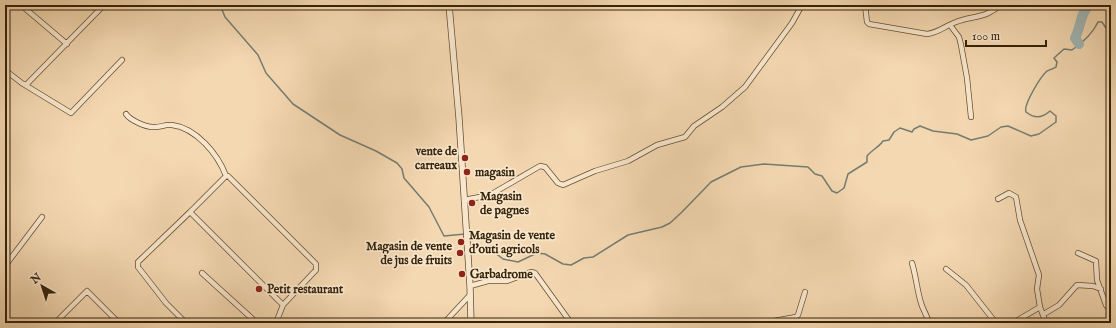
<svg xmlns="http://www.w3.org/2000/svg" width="1116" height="328" font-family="'IM FELL English',serif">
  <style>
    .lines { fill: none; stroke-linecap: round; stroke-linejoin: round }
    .stream { stroke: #757c72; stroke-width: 1.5 }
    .river { stroke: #a0b8b6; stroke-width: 10 }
    .minor-casing { stroke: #655035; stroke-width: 6 }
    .tertiary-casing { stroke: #655035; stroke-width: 7 }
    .minor { stroke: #f8e6cc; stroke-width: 4.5 }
    .tertiary { stroke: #f8e6cc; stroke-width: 5.5 }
    .poi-dot { fill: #8f2418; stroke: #f8e6cc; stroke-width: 1.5 }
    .labels { text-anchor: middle; stroke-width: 3.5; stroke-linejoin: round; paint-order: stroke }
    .poi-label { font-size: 12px; font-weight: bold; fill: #35230c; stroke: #f8e6cc; text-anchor: start }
  </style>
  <rect width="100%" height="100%" fill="#f4d8b1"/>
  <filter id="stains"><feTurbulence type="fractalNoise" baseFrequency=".005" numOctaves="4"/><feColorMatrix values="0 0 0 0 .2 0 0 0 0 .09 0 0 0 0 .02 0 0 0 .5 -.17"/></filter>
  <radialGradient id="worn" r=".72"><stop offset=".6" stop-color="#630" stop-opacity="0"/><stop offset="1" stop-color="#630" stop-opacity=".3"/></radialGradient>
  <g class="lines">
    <path class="stream" d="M220,5L225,17L258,55L266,73L293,104L340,135L376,151L397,163L402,169L404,178L429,207L444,236L465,234
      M469,235L475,236L488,242L494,252L503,259L518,262L537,253L545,254L563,264L571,265L584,258L593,257L628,235L662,227L670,223L682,212L711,182L741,167L764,164L808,167L815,174L822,176L832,191L837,193L844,188L848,174L867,162V156C872,150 879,147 883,141L889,140L894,132L900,128L912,132L914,129L920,126L933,131L957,134L971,140L988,136L1001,127L1008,126L1031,136L1039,134L1056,122V116L1050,111C1042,118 1035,119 1026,112C1023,105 1041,76 1047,71C1049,70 1053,69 1056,67L1057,62L1054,58L1064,49L1072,50C1082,43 1093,33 1098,22H1102L1106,28L1111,27"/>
    <path class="river" d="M1079,44L1075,38C1081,27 1080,14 1089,5"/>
    <defs>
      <path id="minor" d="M21,5L67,44
        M865,5L867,22L869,24L927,34C938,33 945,26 956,22C972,16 987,18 1000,5
        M950,25L959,37L961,45L967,78L971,117
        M5,70L23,84H27L104,5
        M25,85L71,113L122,60
        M126,114C130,120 145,127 153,127C159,128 165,124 172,125C196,128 218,154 226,176H228L316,264V270L283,305
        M998,199L1009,193L1016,197L1020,220L1039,275L1037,289L1040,307
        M464,200L490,195L540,166L545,167L558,183L563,185L595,171L628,161L657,145L685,137L694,126L722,107L745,87L792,23L802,5
        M190,212L226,176
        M1078,253L1096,261L1097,280L1106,305L1111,311
        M912,263C916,276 917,290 921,303C923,310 927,315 929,323
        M5,266L42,217
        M946,269L966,285L996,323
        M202,273L257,323
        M470,286L488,281H507L531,272L535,273L571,323
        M1044,314L1059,305L1077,285L1093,286L1101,289
        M55,323L87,291L119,323
        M186,323L166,303L138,267V262L190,212L283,305L276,323
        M444,323L469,296
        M762,323L796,317L798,315L805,292
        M1013,323L1040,307L1046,323"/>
      <path id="tertiary" d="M449,5L459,118L470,286L471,323"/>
    </defs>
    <use href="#minor" class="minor-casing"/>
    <use href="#tertiary" class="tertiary-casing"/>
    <use href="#minor" class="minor"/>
    <use href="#tertiary" class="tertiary"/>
  </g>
  <g class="poi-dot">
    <circle cx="465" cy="158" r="4"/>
    <circle cx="467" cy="172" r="4"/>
    <circle cx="472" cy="203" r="4"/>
    <circle cx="461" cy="242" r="4"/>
    <circle cx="460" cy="253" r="4"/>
    <circle cx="462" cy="274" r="4"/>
    <circle cx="259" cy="289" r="4"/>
  </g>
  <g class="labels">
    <g class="poi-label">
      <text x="457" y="155" text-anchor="end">vente de<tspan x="457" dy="14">carreaux</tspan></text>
      <text x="475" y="176">magasin</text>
      <text x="480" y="200">Magasin<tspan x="480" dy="14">de pagnes</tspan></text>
      <text x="469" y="239">Magasin de vente<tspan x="469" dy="14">d'outi agricols</tspan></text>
      <text x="452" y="250" text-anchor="end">Magasin de vente<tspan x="452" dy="14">de jus de fruits</tspan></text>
      <text x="470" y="278">Garbadrome</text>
      <text x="267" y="293">Petit restaurant</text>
    </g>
  </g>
  <rect width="1116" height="328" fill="none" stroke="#f4d8b1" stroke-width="20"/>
  <rect x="6" y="6" width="1104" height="316" fill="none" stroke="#35230c" stroke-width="2"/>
  <rect x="10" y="10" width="1096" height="308" fill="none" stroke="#35230c"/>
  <g transform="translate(42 286) rotate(321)" stroke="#f8e6cc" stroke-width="3" paint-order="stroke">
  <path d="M0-3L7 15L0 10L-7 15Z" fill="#35230c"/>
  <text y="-6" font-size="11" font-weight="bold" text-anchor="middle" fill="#35230c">N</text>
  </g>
  <path d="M966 40v6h80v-6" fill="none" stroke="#35230c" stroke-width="2"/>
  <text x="972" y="40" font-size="12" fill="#35230c" stroke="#f8e6cc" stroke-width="3" paint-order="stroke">100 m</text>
  <rect width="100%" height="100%" filter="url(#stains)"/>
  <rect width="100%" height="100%" fill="url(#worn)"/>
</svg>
